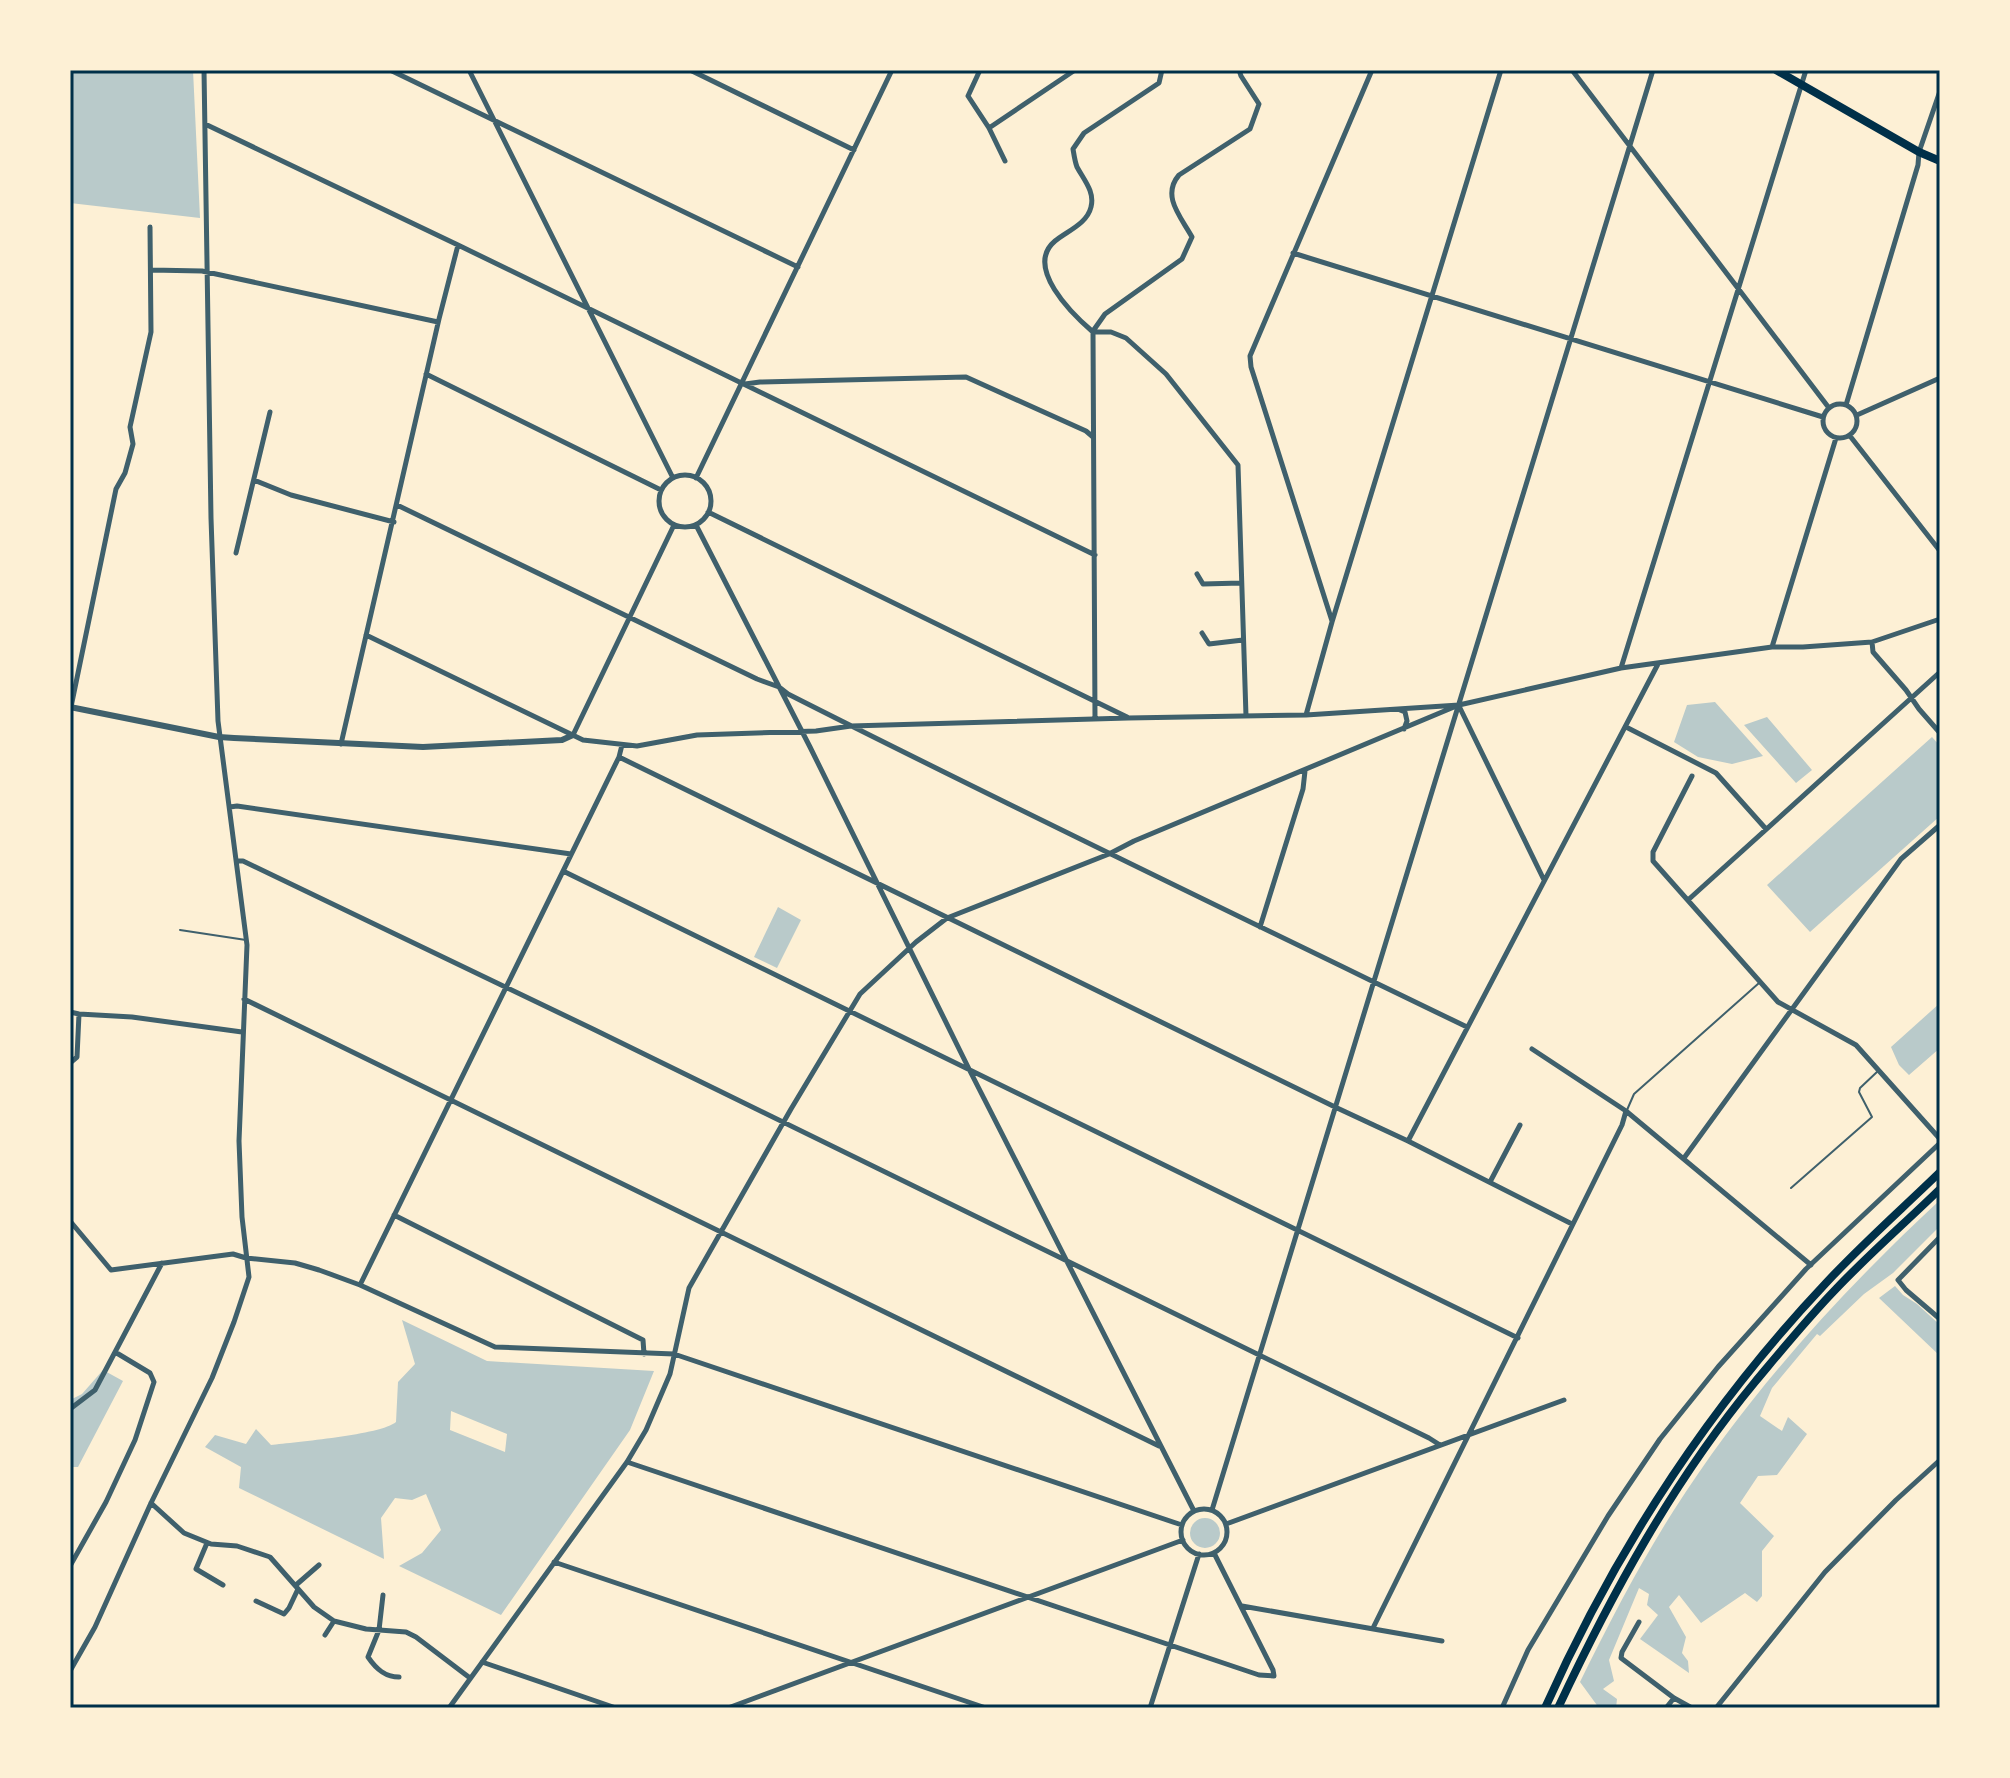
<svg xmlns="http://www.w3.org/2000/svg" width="2010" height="1778" font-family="Quicksand,sans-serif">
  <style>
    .green { fill: #b9caca; fill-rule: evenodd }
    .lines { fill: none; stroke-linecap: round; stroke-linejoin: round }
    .service { stroke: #3f606c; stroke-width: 2 }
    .minor { stroke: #3f606c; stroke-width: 5 }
    .tertiary { stroke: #3f606c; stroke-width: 6 }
    .primary { stroke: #003049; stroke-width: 8 }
    .neatline { fill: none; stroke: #003049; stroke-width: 3 }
  </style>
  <rect width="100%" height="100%" fill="#fdf0d5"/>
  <path class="green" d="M70,70H193L200,218L70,203Z
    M1715,702L1763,756L1732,764L1698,757L1674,742L1687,705Z
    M1767,717L1812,770L1796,783L1744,725Z
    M1932,737L1940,746V816L1810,932L1767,885Z
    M778,907L801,920L777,968L754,957Z
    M1940,1003V1048L1909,1075L1899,1065L1891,1047Z
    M1940,1200V1226L1893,1273L1864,1294L1820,1336L1817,1334L1772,1388L1760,1416L1782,1431L1788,1417L1807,1434L1777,1475L1758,1476L1740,1503L1774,1536L1762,1551V1596L1757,1602L1745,1593L1701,1623L1679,1595L1669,1607L1686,1637L1682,1653L1688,1661L1689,1673L1640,1639L1658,1615L1647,1605L1649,1594L1639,1588L1609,1660L1614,1681L1603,1689L1617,1699L1616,1708H1599L1580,1682C1609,1623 1639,1565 1674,1510C1748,1394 1840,1293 1940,1200Z
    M1895,1286L1903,1295L1917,1304L1940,1325V1356L1879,1298Z
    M402,1320L487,1361L654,1371L630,1430L501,1615L399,1566L422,1553L441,1530L426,1494L412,1500L395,1498L381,1518L384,1559L239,1488L241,1467L205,1447L215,1435L246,1444L256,1429L271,1445C295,1442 381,1435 396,1422L398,1382L415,1364ZM451,1411L507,1434L505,1452L450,1430Z
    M103,1370L123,1381L78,1467H70V1400L82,1394Z
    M1190 1533a15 15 0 1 1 30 0a15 15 0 1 1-30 0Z"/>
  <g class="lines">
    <path class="service" d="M180,930L246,940
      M1627,1110L1634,1094L1759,983
      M1791,1188L1872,1117L1859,1092L1860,1088L1878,1071"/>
    <path class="minor" d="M390,70L798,267
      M469,70L673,478
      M690,70L854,150
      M980,70L968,96L989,128L1005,161
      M1572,70L1829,408
      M205,124L458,245L1095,555
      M989,128L1075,70
      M1293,253L1823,417
      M151,270L202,271L438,322
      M1093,331L1105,314L1182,259L1192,237C1181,217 1161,196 1179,175L1250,129L1259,104L1241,76L1239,70
      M1093,332H1111L1126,338L1166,374L1238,465L1246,716
      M1093,332L1095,719
      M1093,332C1072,314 1024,267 1055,241C1067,231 1087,224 1091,207C1095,192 1084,180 1077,167C1075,162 1074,155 1073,149L1084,133L1159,83L1162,70
      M426,374L661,490
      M745,384L760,382L966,377L1086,431L1093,437
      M1823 421a17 17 0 1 1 34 0a17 17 0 1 1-34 0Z
      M1846,405L1918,165L1919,152L1940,91
      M1857,415L1940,378
      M1850,436L1940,551
      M659 501a26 26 0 1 1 52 0a26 26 0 1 1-52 0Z
      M696,478L892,70
      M254,480L291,495L394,522
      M397,505L757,679L779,687L788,694C1013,808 1240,917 1467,1027
      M708,512L1127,717
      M696,525L810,747L970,1071L1194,1511
      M236,553L270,412
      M1197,574L1203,584L1241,583
      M1332,621L1251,367L1250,356L1372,70
      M1202,633L1209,644L1243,640
      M366,635L583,740L637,746L697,735L816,731L851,726L1128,718L1306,715L1459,705L1621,668L1772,647H1803L1872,642L1940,619
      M1872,642L1873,652L1906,690L1919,709L1940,733
      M1772,647L1836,438
      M1621,668L1806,70
      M1459,706L1544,880
      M71,707L116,489L125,473L133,444L130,427L151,332L150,227
      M1400,710L1405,712L1407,721L1404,729
      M1306,715L1332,622L1501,70
      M1626,727L1716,773L1766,829
      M573,735L674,525
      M341,744L439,319L458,245
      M619,757L1335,1107L1408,1141L1572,1224
      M1692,776L1653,852V861L1778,1002L1856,1045L1940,1139
      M230,807L237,806L571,854
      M237,861H243C640,1050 1035,1244 1429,1438L1440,1445
      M563,871L1518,1338
      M1688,900L1940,672
      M1260,927L1303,789L1305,771
      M244,999L1159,1446
      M70,1012L79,1014L132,1017L242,1032
      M1532,1049L1626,1111
      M70,1063L77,1057L79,1014
      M1408,1141L1658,664
      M1684,1158L1901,859L1940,825
      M1490,1182L1520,1125
      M394,1215L643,1340L644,1354
      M70,1221L111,1270L233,1254L246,1258L295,1263L319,1270L360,1285L495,1347L674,1354L1182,1525
      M1940,1237L1898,1280L1906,1290L1940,1319
      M360,1285L619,757L622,745
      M70,1409L95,1390L162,1263
      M627,1462L1259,1675L1274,1676L1273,1670L1214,1553
      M151,1503L184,1533L211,1544L237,1546L270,1557L314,1607L334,1621L366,1629L406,1632L416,1637L470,1678
      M1181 1532a23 23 0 1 1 46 0a23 23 0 1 1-46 0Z
      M1212,1510L1653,70
      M1226,1524L1564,1400
      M207,1543L196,1569L223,1585
      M554,1562L986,1708
      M70,1566L106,1502L135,1440L154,1382L150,1373L115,1352
      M296,1585L319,1565
      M383,1595L379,1630L368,1657C376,1669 385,1677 399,1677
      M256,1601L284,1614L289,1608L298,1589
      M1242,1606L1442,1641
      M1639,1622L1622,1652L1621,1658L1674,1698
      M1373,1628L1622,1125L1626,1111L1811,1265
      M325,1635L334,1621
      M482,1662L616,1708
      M70,1671L95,1627L151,1503L212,1378L234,1322L249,1277L242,1217L239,1141L247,945L218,721L211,518L204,70
      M449,1708L627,1462L646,1430L670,1374L689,1288L791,1109L860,994L916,942L947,918L1109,854L1134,841L1454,707
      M728,1708L1183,1540
      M1150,1708L1199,1554
      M1502,1708L1528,1650L1608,1516L1660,1439L1718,1367L1806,1269L1940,1143
      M1666,1708L1674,1698L1692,1708
      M1716,1708L1825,1572L1896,1500L1940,1460"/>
    <path class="tertiary" d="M70,707L219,737L234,738L423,747L562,740L573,735"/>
    <path class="primary" d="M1776,70L1919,152L1940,161
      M1545,1708C1615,1551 1708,1408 1826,1283C1862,1244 1902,1209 1940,1172
      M1558,1708C1612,1593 1674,1480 1755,1382C1781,1351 1807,1319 1835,1290C1868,1255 1905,1223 1940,1189"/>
  </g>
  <rect width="2010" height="1778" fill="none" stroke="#fdf0d5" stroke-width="144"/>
  <rect x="72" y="72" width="1866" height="1634" class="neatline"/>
</svg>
